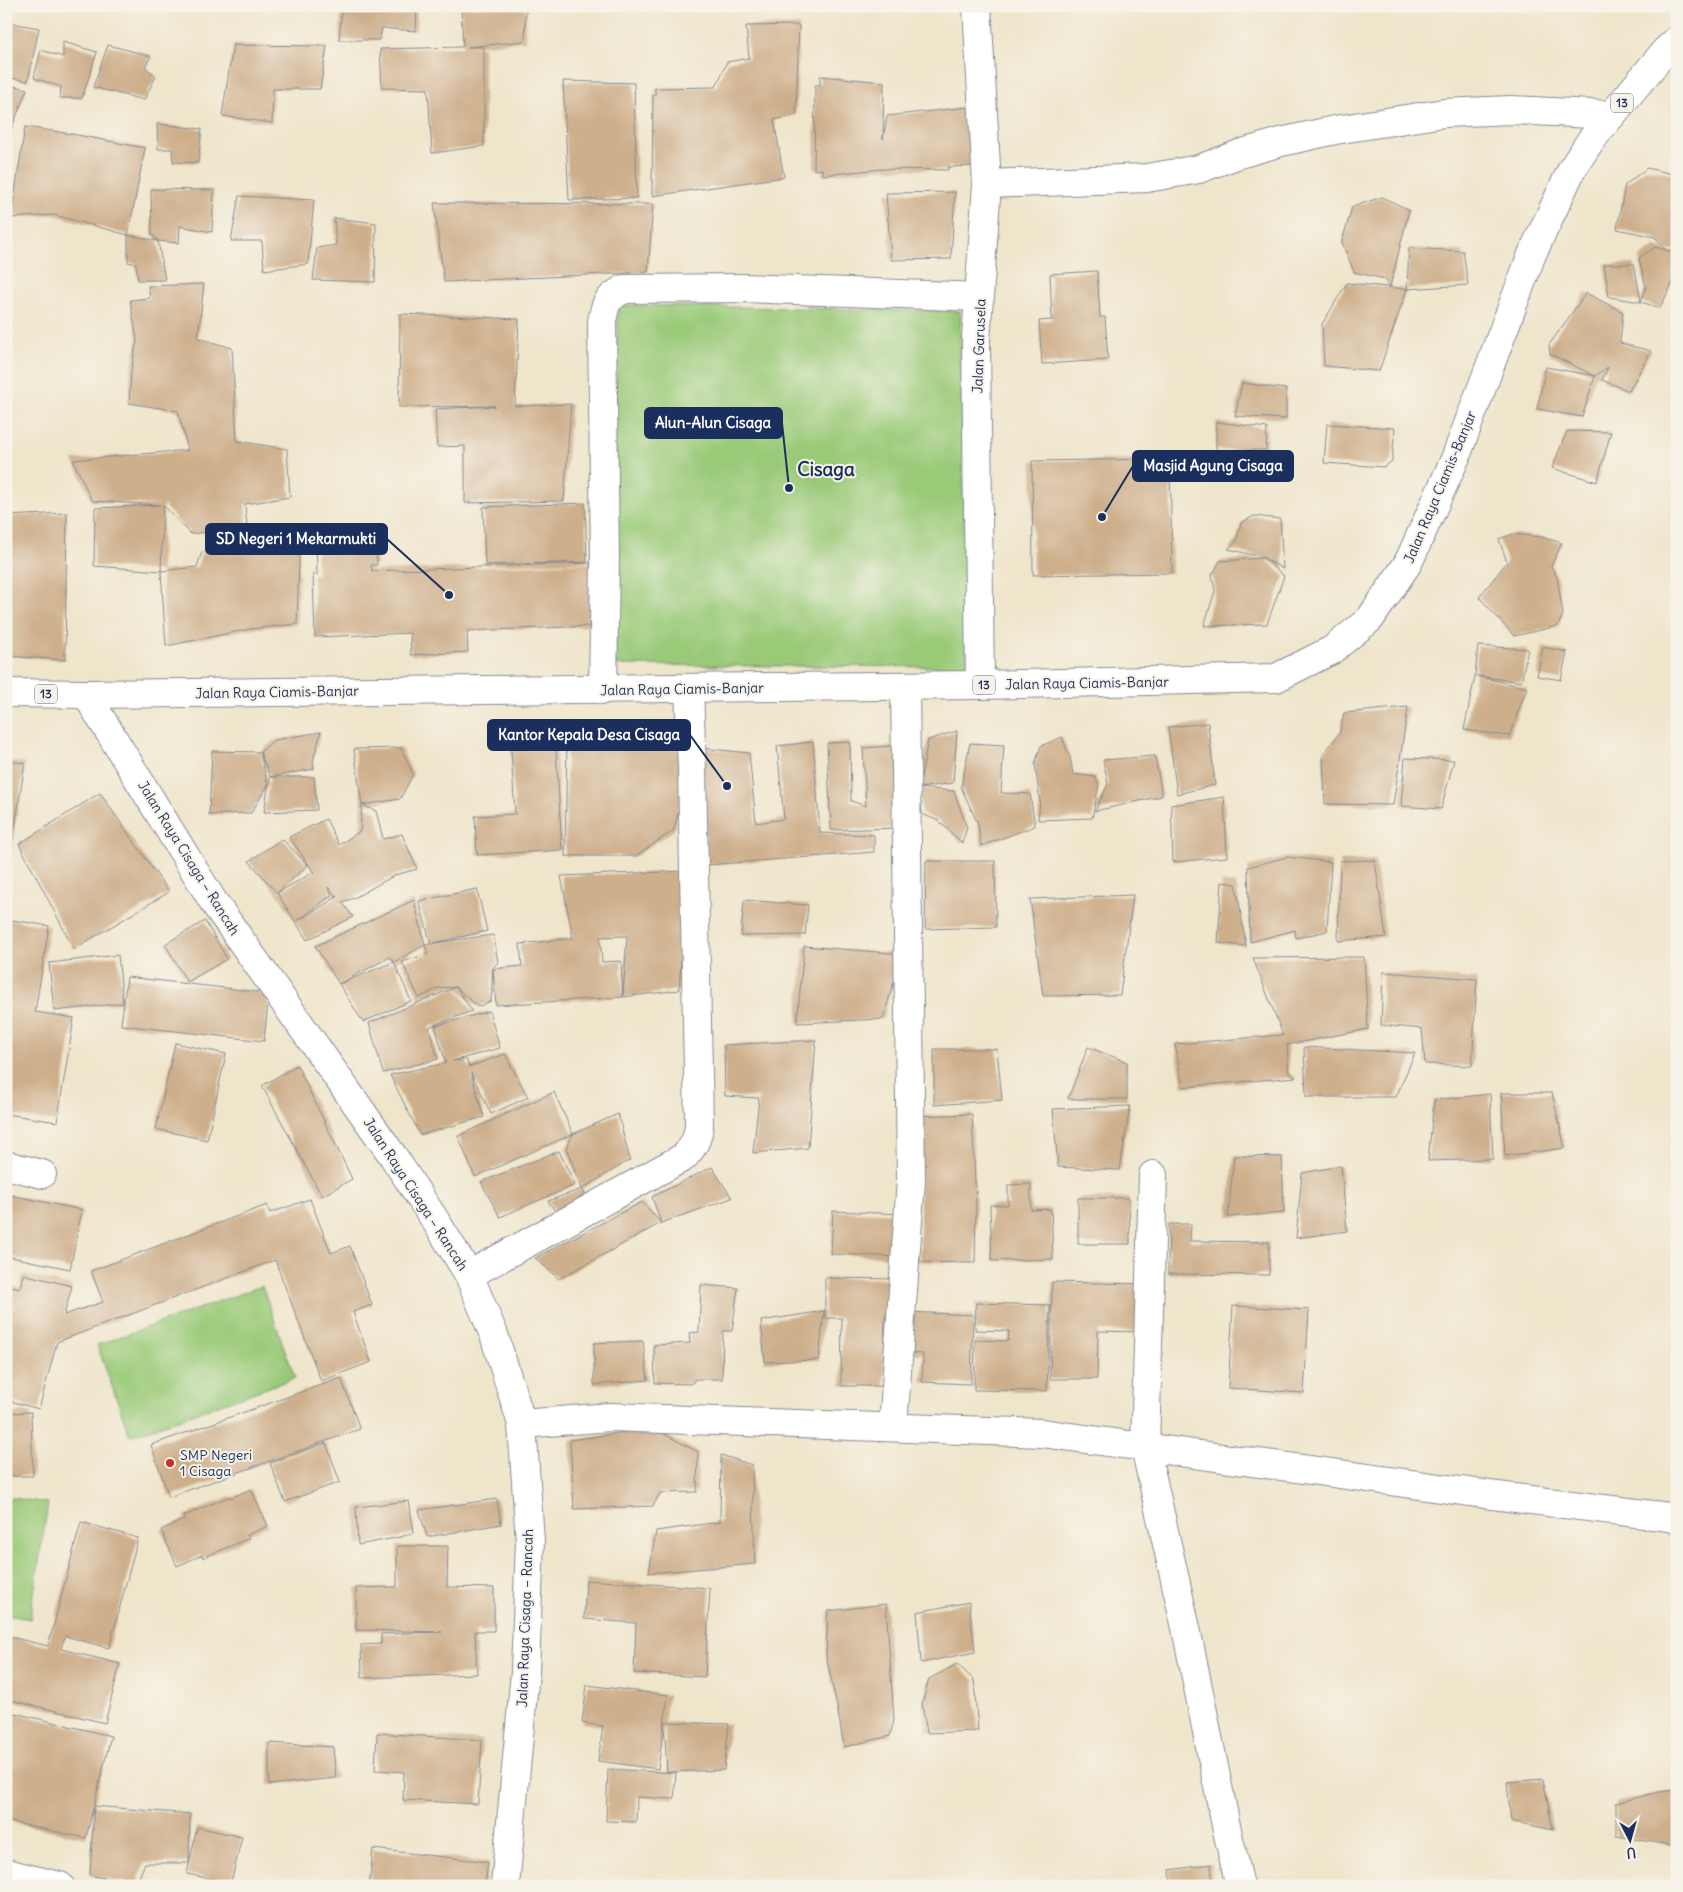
<svg xmlns="http://www.w3.org/2000/svg" width="1683" height="1892" font-family="Delius,sans-serif">
  <style>
    .green { fill: #9aca78; stroke: #5a7c6b }
    .building { fill: #ceaf8b; fill-rule: evenodd }
    .lines { fill: none; stroke-linecap: round; stroke-linejoin: round }
    .minor-casing { stroke: #858a94; stroke-width: 30 }
    .major-casing { stroke: #858a94; stroke-width: 30 }
    .highway-casing { stroke: #858a94; stroke-width: 30 }
    .minor { stroke: #fff; stroke-width: 28 }
    .major { stroke: #fff; stroke-width: 28 }
    .highway { stroke: #fff; stroke-width: 28 }
    .poi-dot { fill: #c8321e; stroke: #f7f3e8; stroke-width: 2 }
    .labels { text-anchor: middle; stroke-width: 4; stroke-linejoin: round; paint-order: stroke }
    .shield { fill: #f7f3e8; stroke: #5d6a87; stroke-width: 1 }
    .shield-label { font-size: 12px; font-weight: bold; fill: #1b2f5e }
    .street-label { font-size: 14px; fill: #1b2f5e; stroke: #f7f3e8 }
    .poi-label { font-size: 14px; fill: #1b2f5e; stroke: #f7f3e8; text-anchor: start }
    .district-label { font-size: 19px; font-weight: bold; fill: #1b2f5e; stroke: #f7f3e8 }
    .leader { fill: none; stroke: #1b2f5e; stroke-width: 2 }
    .callout-dot { fill: #1b2f5e; stroke: #f7f3e8; stroke-width: 2 }
    .callout { fill: #1b2f5e; stroke: #1b2f5e; stroke-width: 2 }
    .callout-label { font-size: 15px; text-anchor: middle; font-weight: bold; fill: #fff }
  </style>
  <rect width="100%" height="100%" fill="#f7f3e8"/>
  <filter id="ink" filterUnits="userSpaceOnUse"><feTurbulence type="fractalNoise" baseFrequency=".02" numOctaves="2"/><feDisplacementMap in="SourceGraphic" scale="10" xChannelSelector="R" yChannelSelector="G"/><feConvolveMatrix kernelMatrix="1 2 1 2 8 2 1 2 1" color-interpolation-filters="sRGB"/></filter>
  <filter id="wash" filterUnits="userSpaceOnUse"><feTurbulence type="fractalNoise" baseFrequency=".0096" numOctaves="4" result="noise"/><feDisplacementMap in="SourceGraphic" scale="20" xChannelSelector="R" yChannelSelector="G"/><feGaussianBlur stdDeviation="1.12" result="paint"/><feColorMatrix in="noise" values="0 0 0 0 0 0 0 0 0 0 0 0 0 0 0 0 0 1.4 0 .05"/><feComposite in="paint" operator="in"/></filter>
  <g filter="url(#wash)">
    <rect width="100%" height="100%" fill="#efe5cb"/>
    <path class="green" d="M618,305L960,311L967,667L610,665Z
      M262,1286L295,1378L130,1436L97,1345Z
      M6,1497L48,1503L30,1619L6,1615Z"/>
    <g id="blocks">
      <path class="building" d="M342,6H417L416,31L382,28L379,40H339Z
        M461,6H526L525,41L468,47H484V146L432,153L428,89L382,88L380,49L463,47Z
        M6,22L39,28L28,81L6,77Z
        M799,25L796,115L774,120L784,177L652,196L653,95H655V88L716,87L727,62L749,58L746,26Z
        M63,42L97,52L82,98H60L61,87L34,78L41,50L63,57Z
        M108,45L151,56L145,67L156,76L144,100L93,87Z
        M233,45L327,46L320,89H273L272,123L222,116Z
        M820,76L884,82L883,139L887,116L978,106L977,166L948,167V170L882,169L822,175V169L814,170L815,85H820Z
        M563,81L634,83L637,198L569,200Z
        M6,84L27,89L9,135H6Z
        M157,124L202,129L198,163L173,162L172,149H158Z
        M25,127L72,134L145,148L128,235L54,215L11,218Z
        M1647,168L1677,175V250H1666L1655,237L1617,229L1625,185Z
        M151,189L214,190L212,232L180,226L179,243L158,241L152,234Z
        M955,192L951,259L891,260L886,193Z
        M239,196L314,200L308,264L264,270L262,241H231Z
        M1382,197L1409,210L1390,287L1385,279L1354,272L1342,242L1352,207Z
        M434,203L653,204L648,272L444,282Z
        M334,218L376,223L375,282L313,280L317,248L336,245Z
        M128,235L158,241L165,280H138L136,264L128,262Z
        M1655,247L1666,250L1677,256V274L1660,308L1641,302L1646,287L1639,258Z
        M1409,248L1463,251L1468,285L1407,289Z
        M1604,264H1634L1641,302L1609,297Z
        M1097,271L1100,317H1105L1108,360L1042,364L1039,321L1052,320L1050,274Z
        M1347,283L1407,289L1379,371L1324,366L1322,324Z
        M204,284L198,338L232,348L237,441L287,449L290,497L245,504L247,527L191,534L163,505L161,571L94,566L95,508L160,505L92,501L73,460L188,450L178,411L129,403L131,371L137,340L130,300L150,298L148,286Z
        M1586,293L1623,312L1620,343L1651,351L1629,391L1602,380L1608,367L1595,376L1550,354L1549,345Z
        M400,314L519,319L515,406L571,404L564,501L465,503V446L437,447L435,409L495,406L399,407Z
        M1546,367L1595,376L1582,417L1537,409Z
        M1242,383L1286,389V419L1235,416Z
        M1216,422L1267,428L1266,450H1216Z
        M1327,424L1395,428L1392,461L1384,467L1324,463Z
        M1567,431L1611,432L1597,482L1552,468Z
        M1170,459L1172,573L1033,575L1032,461Z
        M585,503L587,562L485,565L483,507Z
        M67,513L65,660L6,656V516Z
        M1254,516L1280,519L1283,569L1262,557L1228,549L1236,542L1241,523Z
        M247,527L300,529L297,624L250,629L166,646L161,571L197,567L202,552L249,548Z
        M370,533V547H376L377,565H371L372,571L590,563L593,626L467,631L468,652L411,655L410,633L315,637L313,574L317,575L316,535Z
        M1513,534L1541,537L1562,543L1551,566L1557,577L1563,614L1558,626L1514,636L1479,597L1507,562L1499,539Z
        M1264,558L1284,576L1267,624L1204,626L1215,591L1212,575L1220,561Z
        M1478,646L1528,649L1521,682L1477,676L1527,688L1509,736L1464,730L1475,676Z
        M1543,647L1567,652L1561,680L1537,676Z
        M1408,707L1393,805L1325,804L1323,755L1340,732L1344,713Z
        M1208,723L1215,785L1177,794L1168,727Z
        M667,727L688,771L674,830L636,856H565L567,737Z
        M957,731L953,783L919,788L928,740Z
        M321,732L313,761L314,769L270,777L260,752L274,740Z
        M555,733L562,850L477,855L475,816L515,814L510,735Z
        M1062,737L1070,757L1073,774L1095,777L1099,785L1092,818L1038,820L1040,801L1035,764L1041,746Z
        M813,742L820,833L874,835V852L707,865L701,748L749,753L756,823L784,819L777,746Z
        M850,742L851,801L866,806L863,748L905,745L900,828L831,830L827,743Z
        M970,743L1004,745L1001,793L1030,794L1035,826L981,846L978,824L961,787Z
        M401,748L413,774L400,799L362,805L354,749Z
        M212,751L260,752L268,785L251,813L209,815Z
        M1155,756L1162,796L1095,811L1108,784L1103,760Z
        M1405,758L1454,760L1441,809L1401,806Z
        M6,761L25,763L7,878H6Z
        M270,777H314L317,810L264,812Z
        M919,788L954,791L967,828L962,843L939,821L922,814Z
        M100,793L169,892L74,949L19,844Z
        M1224,797L1227,857L1173,862L1171,805Z
        M362,805L376,811L383,839L402,834L417,869L395,875L354,898L342,902L353,917L307,940L277,893L314,872L289,837L326,819L339,845L360,831ZM328,887L337,897L296,922L332,895Z
        M282,839L308,865L277,893L249,861Z
        M1287,857L1331,862L1327,931L1296,938L1295,930L1250,942L1248,867Z
        M1375,860L1386,937L1338,941L1340,861Z
        M926,861H995L996,927L925,929Z
        M687,871L679,990L623,997L496,1005L493,969L522,966L520,944L573,938L561,876ZM627,936L623,997L621,961L602,962L600,937Z
        M1222,882L1236,884L1246,946L1218,943Z
        M477,889L487,931L434,943L493,935L498,962L493,968L491,1001L478,1007L456,987L438,988L419,998L402,962L428,954L425,945L431,944L419,901Z
        M1133,895L1120,995L1043,996L1030,899Z
        M414,900L425,945L394,962L390,957L339,984L315,946Z
        M744,900L808,905L805,935L741,936Z
        M6,919L49,926L35,1012L74,1018L57,1122L6,1114Z
        M205,921L227,959L187,982L165,944Z
        M804,946L902,954L883,1019L797,1023Z
        M118,955L123,1003L54,1011L49,963Z
        M1364,957L1368,1029L1287,1045L1289,1073L1296,1077L1183,1087L1175,1044L1283,1035L1253,958Z
        M394,962L411,1001L363,1022L339,984Z
        M1383,972L1477,979L1472,1066L1425,1064L1422,1029L1381,1025Z
        M127,977L269,993L264,1041L121,1025Z
        M456,987L472,1011L429,1027L438,1059L383,1073L369,1023Z
        M489,1011L500,1048L453,1061L466,1059L469,1067L505,1054L528,1097L491,1114L478,1086L471,1073L484,1117L420,1135L390,1075L446,1063L435,1026Z
        M816,1040L808,1148L753,1153L759,1098L725,1096L724,1045Z
        M175,1043L226,1054L207,1140L156,1129Z
        M1088,1047L1127,1062V1099H1068Z
        M1304,1047L1415,1053L1396,1097H1306Z
        M934,1049H997L1002,1100L934,1105Z
        M297,1065L352,1179L322,1196L262,1086Z
        M554,1092L573,1134L475,1177L458,1136Z
        M1501,1093H1552L1565,1148L1505,1156Z
        M1490,1094L1493,1159L1428,1161L1434,1100Z
        M1130,1106L1120,1170L1058,1167L1053,1109Z
        M618,1114L630,1160L582,1189L566,1148L573,1134Z
        M972,1114L976,1204L975,1263L920,1262V1116Z
        M559,1151L575,1185L500,1217L481,1182Z
        M1234,1156L1282,1157L1284,1213L1228,1217Z
        M1341,1166L1347,1231L1296,1238L1302,1173Z
        M712,1167L732,1198L661,1223L652,1197Z
        M1031,1184V1210L1051,1209L1053,1259L992,1261L990,1205H1008V1185Z
        M582,1189L591,1204L559,1217L548,1201Z
        M6,1194L82,1210L70,1269L6,1256Z
        M1078,1198H1129L1130,1244H1078Z
        M310,1199L331,1253L350,1246L372,1305L353,1312L371,1362L321,1381L275,1260L57,1342L39,1409L6,1400V1307L12,1286L20,1288L23,1274L72,1286L64,1315L103,1302L91,1271L267,1205L270,1213Z
        M642,1202L661,1223L559,1279L535,1258Z
        M833,1211L903,1214L901,1257L831,1254Z
        M1169,1224H1191L1190,1241L1269,1242V1275L1168,1274Z
        M825,1278L900,1279V1315H885L884,1386H841L842,1318H825Z
        M1052,1282L1145,1284V1332L1098,1331L1097,1379H1050Z
        M701,1285L738,1288L732,1331H723L722,1379H695L691,1384L655,1383L654,1345L690,1343L689,1333L699,1332Z
        M976,1303L1050,1305L1047,1391L974,1390L975,1340L1008,1341L1009,1331L975,1330Z
        M1233,1306L1309,1310L1304,1393L1228,1388Z
        M824,1311L819,1360L765,1362L761,1321Z
        M907,1312L973,1315L971,1384L922,1382L923,1354L905,1353Z
        M643,1341L648,1380L594,1385V1343Z
        M341,1378L360,1429L169,1497L151,1445Z
        M31,1412L33,1476H6V1413Z
        M653,1428L698,1452L697,1492L660,1493L653,1506L574,1509L570,1440Z
        M326,1443L340,1482L285,1502L270,1463Z
        M721,1455L752,1465L755,1564L649,1573L656,1531L720,1522Z
        M251,1489L268,1526L247,1535L249,1538L203,1558L202,1555L177,1566L161,1530L185,1519L184,1516L230,1496L231,1498Z
        M497,1499L501,1524L427,1537L419,1510Z
        M409,1501L414,1532L401,1537L358,1545L356,1507Z
        M81,1522L138,1538L109,1648L65,1636L61,1649L120,1664L105,1723L6,1699V1636L48,1646Z
        M397,1546H448L447,1587L494,1588V1631H475L477,1674L362,1678L361,1645L381,1644V1634L442,1632L356,1630V1588L397,1587Z
        M586,1580L710,1588L705,1677L634,1673L636,1623L584,1619Z
        M969,1602L975,1652L921,1663L917,1612Z
        M886,1604L894,1720L890,1736L844,1747L837,1706L826,1656L828,1611Z
        M957,1664L974,1680L978,1731L927,1733L922,1704L929,1679Z
        M587,1685L668,1695L658,1769L598,1761L603,1726L582,1723Z
        M6,1711L111,1736L86,1838L6,1821Z
        M664,1722L729,1724L724,1770L667,1772Z
        M377,1733L482,1740L478,1804L403,1800L404,1772L375,1770Z
        M269,1743L333,1747L336,1778L269,1785Z
        M608,1769L676,1773L674,1799L637,1797L636,1822L606,1821Z
        M1543,1779L1553,1830L1511,1821L1507,1782Z
        M1677,1790V1846L1616,1836V1803L1659,1792Z
        M94,1806L190,1814L189,1863H145L136,1885L90,1875Z
        M197,1827L242,1837L231,1883L187,1874Z
        M373,1849L488,1862L485,1886H369Z
        M1211,1864L1213,1886H1171L1170,1870Z
        M1016,1882L1015,1886H989V1884Z"/>
    </g>
  </g>
  <g filter="url(#ink)">
    <use href="#blocks" fill-opacity="0" stroke="#858a94" stroke-width="1"/>
    <g class="lines">
      <defs>
        <path id="minor" d="M977,6L987,184L976,339L980,685
          M987,184L1147,178L1199,169L1239,154L1281,142L1335,130L1444,113L1511,110L1612,115
          M603,690L605,559L602,322C605,303 606,299 624,289L744,288L980,297
          M6,1165L42,1174
          M1153,1175L1145,1447L1186,1628L1226,1826L1240,1886
          M469,1275L684,1157C694,1146 698,1139 699,1124L692,769L689,688
          M522,1424L610,1417L1042,1433L1491,1495L1677,1518
          M893,1427L911,1180L905,686
          M6,1873L60,1886"/>
        <path id="major" d="M86,694L213,901L393,1156L437,1223L469,1275L494,1335L522,1424L530,1541L525,1672L505,1886"/>
        <path id="highway" d="M6,693L86,694L980,685L1276,678L1332,650L1370,619L1408,563L1455,459L1532,254L1572,169L1591,140L1666,50L1677,40"/>
      </defs>
      <use href="#minor" class="minor-casing"/>
      <use href="#major" class="major-casing"/>
      <use href="#highway" class="highway-casing"/>
      <use href="#minor" class="minor"/>
      <use href="#major" class="major"/>
      <use href="#highway" class="highway"/>
    </g>
  </g>
  <circle class="poi-dot" cx="170" cy="1463" r="5"/>
  <g class="labels">
    <g class="shield">
      <rect x="1611" y="93.5" width="22" height="19" rx="4"/>
      <rect x="973" y="675.5" width="22" height="19" rx="4"/>
      <rect x="35" y="684.5" width="22" height="19" rx="4"/>
    </g>
    <g class="shield-label">
      <text x="1622" y="107">13</text>
      <text x="984" y="689">13</text>
      <text x="46" y="698">13</text>
    </g>
    <g class="street-label">
      <text transform="translate(979 346) rotate(-88)" y="5">Jalan Garusela</text>
      <text transform="translate(1440 487) rotate(-67)" y="5">Jalan Raya Ciamis-Banjar</text>
      <text transform="translate(1087 683) rotate(-1)" y="5">Jalan Raya Ciamis-Banjar</text>
      <text transform="translate(682 689) rotate(-1)" y="5">Jalan Raya Ciamis-Banjar</text>
      <text transform="translate(277 692) rotate(-1)" y="5">Jalan Raya Ciamis-Banjar</text>
      <text transform="translate(189 858) rotate(58)" y="5">Jalan Raya Cisaga – Rancah</text>
      <text transform="translate(416 1194) rotate(57)" y="5">Jalan Raya Cisaga – Rancah</text>
      <text transform="translate(525 1618) rotate(-88)" y="5">Jalan Raya Cisaga – Rancah</text>
    </g>
    <g class="poi-label">
      <text x="180" y="1460">SMP Negeri<tspan x="180" dy="16">1 Cisaga</tspan></text>
    </g>
    <g class="district-label">
      <text x="826" y="476">Cisaga</text>
    </g>
  </g>
  <path class="leader" d="M789 488L782 423M1102 517L1133 466M449 595L387 539M727 786L690 735"/>
  <g class="callout-dot">
    <circle cx="789" cy="488" r="5"/>
    <circle cx="1102" cy="517" r="5"/>
    <circle cx="449" cy="595" r="5"/>
    <circle cx="727" cy="786" r="5"/>
  </g>
  <g class="callout">
    <rect x="645" y="408" width="137" height="30" rx="5"/>
    <rect x="1133" y="451" width="160" height="30" rx="5"/>
    <rect x="206" y="524" width="181" height="30" rx="5"/>
    <rect x="488" y="720" width="202" height="30" rx="5"/>
  </g>
  <g class="callout-label">
    <text x="713" y="428">Alun-Alun Cisaga</text>
    <text x="1213" y="471">Masjid Agung Cisaga</text>
    <text x="296" y="544">SD Negeri 1 Mekarmukti</text>
    <text x="589" y="740">Kantor Kepala Desa Cisaga</text>
  </g>
  <rect width="1683" height="1892" fill="none" stroke="#f7f3e8" stroke-width="25"/>
  <g transform="translate(1630 1840) rotate(174)" stroke="#f7f3e8" stroke-width="4" paint-order="stroke">
  <path d="M0-4L9 19L0 12L-9 19Z" fill="#1b2f5e"/>
  <text y="-8" font-size="14" font-weight="bold" text-anchor="middle" fill="#1b2f5e">U</text>
  </g>
</svg>
